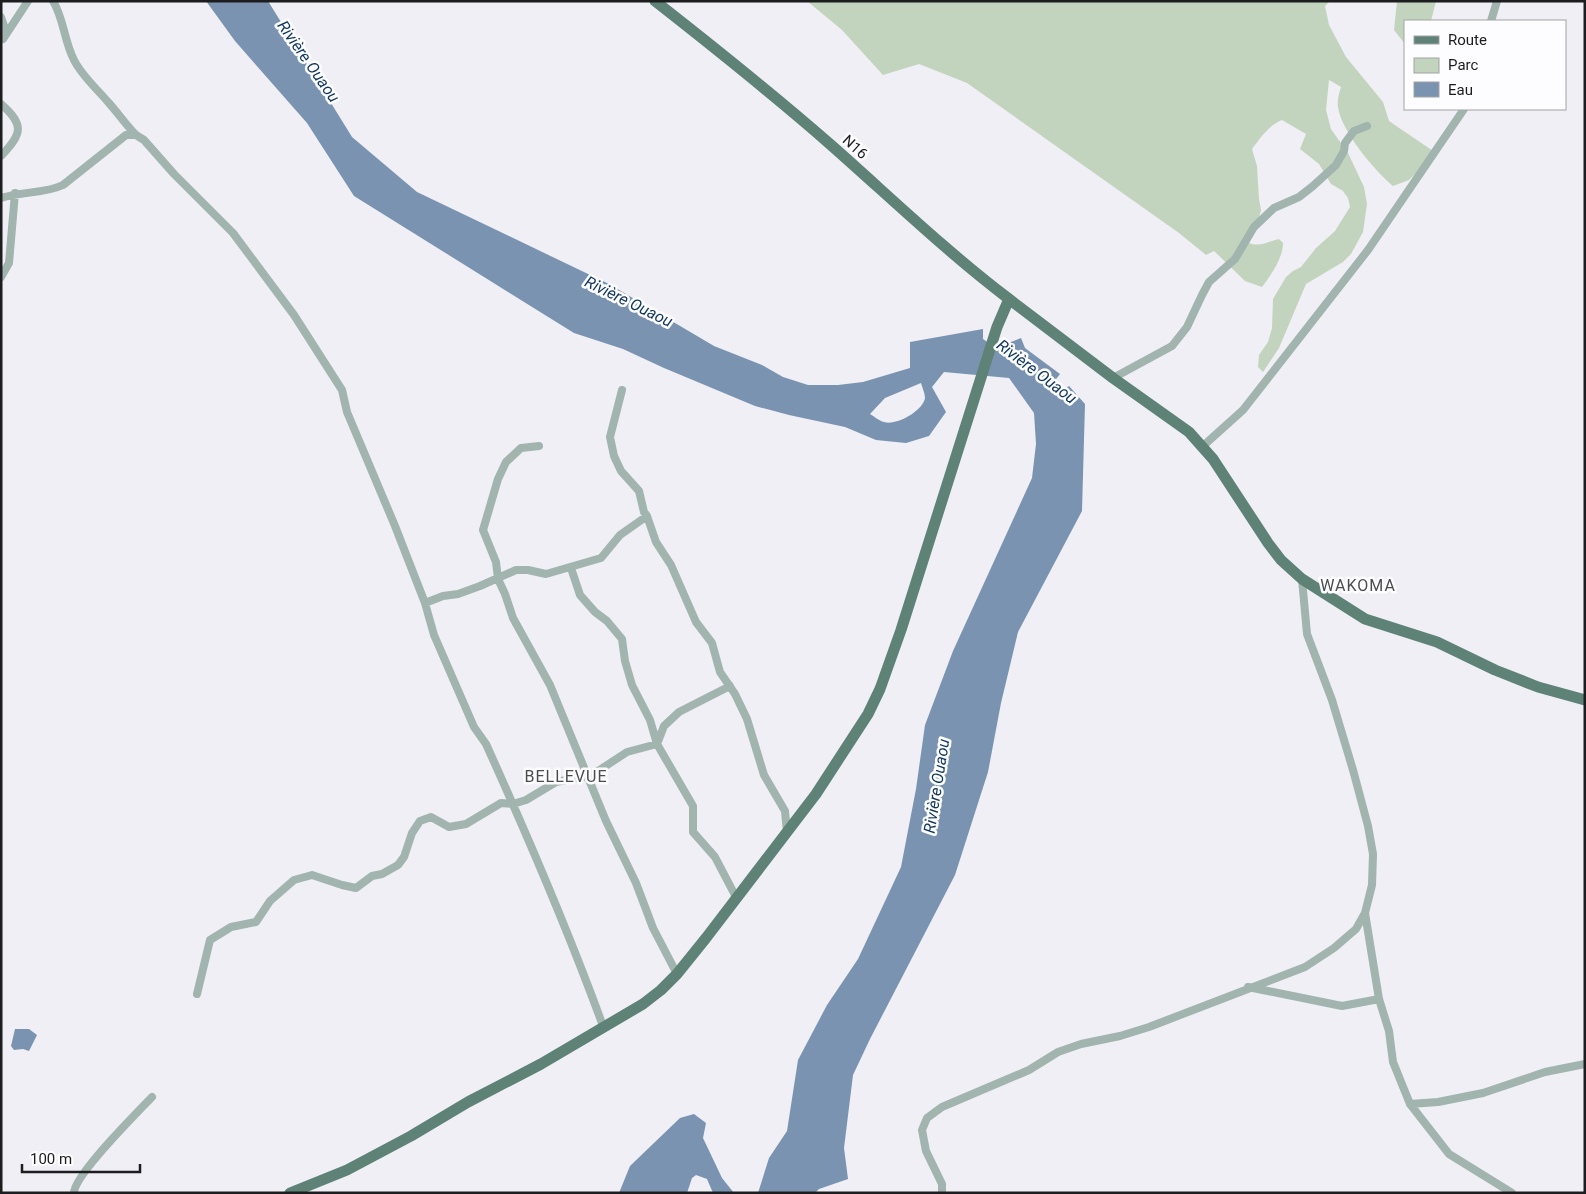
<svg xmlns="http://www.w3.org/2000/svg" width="1586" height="1194" font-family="Roboto,sans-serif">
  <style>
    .green { fill: #c3d4be }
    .water { fill: #7a93b0; fill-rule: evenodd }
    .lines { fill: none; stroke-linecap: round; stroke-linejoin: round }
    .street { stroke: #a1b4ad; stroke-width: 8 }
    .primary { stroke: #5e8276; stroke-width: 11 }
    .labels { text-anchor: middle; stroke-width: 5; stroke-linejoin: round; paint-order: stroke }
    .street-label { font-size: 15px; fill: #1d1d1f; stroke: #fdfdff }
    .water-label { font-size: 16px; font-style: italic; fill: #0e355d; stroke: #fdfdff }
    .neighbourhood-label { font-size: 16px; letter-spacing: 1px; fill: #4b4b50; stroke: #fdfdff }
  </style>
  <rect width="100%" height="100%" fill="#efeff5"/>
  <path class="green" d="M807,1H1330L1325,6L1329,25L1346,57L1383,102L1389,121L1436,153L1409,180L1393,186C1375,171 1341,131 1338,107C1337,101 1339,93 1341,87L1329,80L1326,110L1331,129L1348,153L1364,187L1367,204L1363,232L1351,254L1343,262L1306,284L1279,348L1263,372L1258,367L1259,355L1268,342L1272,328L1273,299L1286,277L1293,271L1301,267L1316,248L1335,231L1350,207L1348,198L1343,191L1331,184L1319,164L1300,149L1306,134L1282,120C1268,126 1261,137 1252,149L1257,166L1259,199L1261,210L1258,222L1247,242C1258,248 1267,242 1279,239L1283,243C1283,258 1271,275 1262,287L1245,281L1214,251L1206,255L1179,233L967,83L919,64L883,75L842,30Z
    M1397,1H1436L1431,21H1405V44L1394,30Z"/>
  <path class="water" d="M206,1H268L352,137L417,192L609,284L714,346L762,365L783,377L808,385H838L863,382L910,368V342L983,329V339L996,348L1021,338L1025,348L1060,374L1053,383L1061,392L1069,386L1085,404L1082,511L1018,632L1001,703L988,772L955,875L870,1039L853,1075L844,1148L848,1179L819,1189L815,1193H758L769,1158L787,1131L798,1060L827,1005L858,959L901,867L916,789L925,725L953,651L1032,478L1036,444L1034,413L1009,378L944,372L932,387L946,412L929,436L906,443L876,440L845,427L789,415L755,406L664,368L623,349L574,333L354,196L307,123L235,41ZM921,383C922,387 925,393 925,398C923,411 896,426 884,422C879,421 874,416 870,414L885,398Z
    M15,1029H29L37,1035L29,1051L23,1049L14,1050L11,1046Z
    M694,1114L706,1123L703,1138L722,1178L734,1193H713L707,1179L696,1175L692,1178L687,1193H619L630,1166L680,1118Z"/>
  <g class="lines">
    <path class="street" d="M53,1C64,19 64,41 74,60C82,76 97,89 108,102C118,113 126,125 136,135
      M1,17L5,29L4,36
      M1491,21L1497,1
      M3,39L28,1
      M1,104C25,125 22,134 1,156
      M1,198C22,191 44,194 63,185L126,135H136L144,140L174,174L233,233L294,315L342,390L347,412L395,526L425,603L434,635L474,727L486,744C528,837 568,930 603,1026
      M1,277L9,263L15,193
      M1113,378L1172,346L1187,327L1202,295L1209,282L1235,259L1254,227L1274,208L1299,197L1313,186L1336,165L1344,151L1345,143L1354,131L1367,126
      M622,390L610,437L614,456L621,471L639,491L644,512L647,516L656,542L671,565L696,622L712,643L720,672L735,694L747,719L764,775L785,811L787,833
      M539,446L521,448L506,462L498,479L483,530L496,562L498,579L505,594L513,618L550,685L606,821L636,883L653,928L677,974
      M1203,446L1243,410L1368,250L1464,109
      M571,568L580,595L595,612L607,621L622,639L625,661L632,685L650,720L657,744L693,806V832L715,857L737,899
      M425,603L443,596L458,594L480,586L516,570H528L546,574L601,558L620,535L647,516
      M1365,913L1379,999L1389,1031L1393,1062L1410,1104L1449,1154L1512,1193
      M1248,987L1342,1006L1379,999
      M197,994L210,940L231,927L256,922L270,901L294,880L312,875L342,885L356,888L372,876L382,874L398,865L404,857L412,833L420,821L431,817L449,827L466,824L501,803L513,804L526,800L556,782L587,776L598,771L627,752L657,744L664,726L679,712L730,686
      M1410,1104L1438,1102L1483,1093L1545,1072L1585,1064
      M74,1193C74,1175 137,1113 152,1097
      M942,1193V1184L926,1151L922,1130L927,1118L942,1107L1029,1070L1058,1052L1081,1044L1120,1036L1149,1027L1305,967L1334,948L1356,929L1365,913L1372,885L1373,854L1368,826L1353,770L1332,700L1307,634L1302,579"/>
    <path class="primary" d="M1009,299L1113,378L1189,432L1213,459L1268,543L1281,560L1302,579L1365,619L1437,642L1495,670L1538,687L1585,700
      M290,1193L347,1170L411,1136L468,1102L541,1064L643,1004L661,990L677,974L706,938L816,794L868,714L880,689L901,630L997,327L1009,299C947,252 890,197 831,145C774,95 715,48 655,1"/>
  </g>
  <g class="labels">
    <g class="street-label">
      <text transform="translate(855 147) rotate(42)" y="5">N16</text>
    </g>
    <g class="water-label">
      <text transform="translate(309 61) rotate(55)" y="6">Rivière Ouaou</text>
      <text transform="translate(629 301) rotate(26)" y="6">Rivière Ouaou</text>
      <text transform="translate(1037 371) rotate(37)" y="6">Rivière Ouaou</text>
      <text transform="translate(936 786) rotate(-81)" y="6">Rivière Ouaou</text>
    </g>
    <g class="neighbourhood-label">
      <text x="1358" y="591">WAKOMA</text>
      <text x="566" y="782">BELLEVUE</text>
    </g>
  </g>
  <rect width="1586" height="1194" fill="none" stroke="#1d1d1f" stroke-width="5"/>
  <rect x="1404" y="20" width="162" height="90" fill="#fdfdff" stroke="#a3a3a5"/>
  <rect x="1414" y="36" width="25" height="8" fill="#5e8276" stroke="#a3a3a5"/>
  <text x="1448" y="45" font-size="15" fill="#1d1d1f">Route</text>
  <rect x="1414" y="58" width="25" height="15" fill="#c3d4be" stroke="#a3a3a5"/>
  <text x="1448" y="70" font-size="15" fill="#1d1d1f">Parc</text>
  <rect x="1414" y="82" width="25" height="15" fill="#7a93b0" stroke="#a3a3a5"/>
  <text x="1448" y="95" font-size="15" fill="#1d1d1f">Eau</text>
  <path d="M22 1164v8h118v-8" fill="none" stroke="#1d1d1f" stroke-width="2.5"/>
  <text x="30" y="1164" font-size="15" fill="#1d1d1f" stroke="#fdfdff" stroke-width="4" paint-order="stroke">100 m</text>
</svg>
